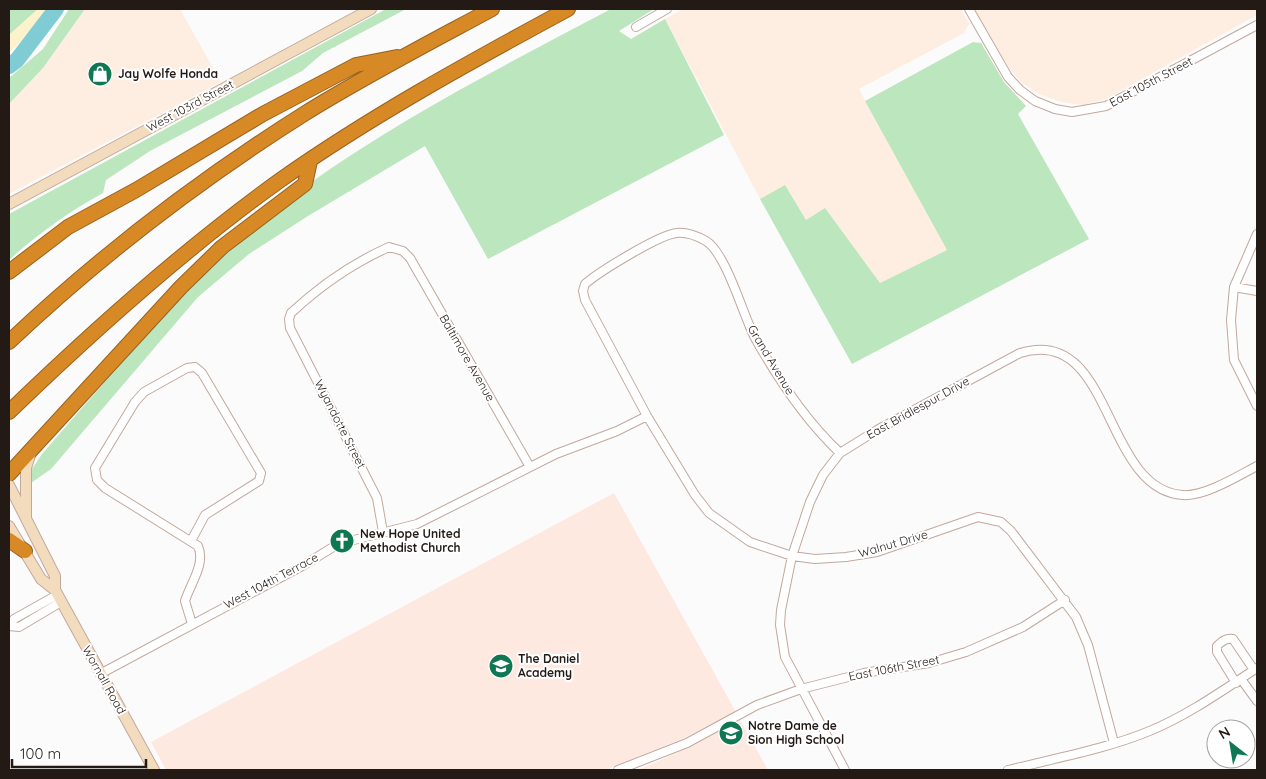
<svg xmlns="http://www.w3.org/2000/svg" width="1266" height="779" font-family="Quicksand,sans-serif">
  <style>
    .commercial { fill: #feeee2 }
    .built { fill: #fee9e0 }
    .green { fill: #bce6bd }
    .sand { fill: #fcf2cc }
    .lines { fill: none; stroke-linecap: round; stroke-linejoin: round }
    .river { stroke: #7fccd4; stroke-width: 16 }
    .street-casing { stroke: #c2a89d; stroke-width: 10 }
    .secondary-casing { stroke: #c2a89d; stroke-width: 12 }
    .highway-casing { stroke: #986220; stroke-width: 16 }
    .street { stroke: #fff; stroke-width: 8 }
    .secondary { stroke: #f3dcbe; stroke-width: 10 }
    .highway { stroke: #d78925; stroke-width: 14 }
    .labels { text-anchor: middle; stroke-width: 4; stroke-linejoin: round; paint-order: stroke }
    .poi-label { font-size: 12px; font-weight: bold; fill: #231a16; stroke: #fff; text-anchor: start }
    .street-label { font-size: 12px; fill: #231a16; stroke: #fff }
  </style>
  <rect width="100%" height="100%" fill="#fbfbfb"/>
  <path class="commercial" d="M85,9H180L221,82L9,194V104L43,68Z
    M683,9H961L969,24L964,33L859,89L947,250L880,283L825,209L806,220L785,186L760,199L665,19Z
    M974,9H1257V15L1106,99L1083,105L1061,102L1039,94L1021,82L1009,68Z"/>
  <path class="built" d="M614,493L736,712L684,738L606,770H166L151,742Z
    M740,720L768,770H638L690,747Z"/>
  <path class="green" d="M9,9H38L9,35Z
    M69,9H85L43,68L9,104V78L43,49Z
    M386,9H406L323,53L302,71L150,151L106,180L103,193C68,212 38,234 9,260V214Z
    M611,9H654L619,31L631,39L665,19L724,135L488,259L425,146L308,216L249,254L198,297L51,469L31,483L32,469L42,454C126,359 206,257 310,183C404,116 509,63 611,9Z
    M973,42L981,43L1004,82L1026,106L1018,114L1089,239L852,364L760,199L785,185L806,220L825,208L880,283L947,250L865,101Z"/>
  <path class="sand" d="M38,9H47L24,39L9,52V35Z"/>
  <g class="lines">
    <path class="river" d="M9,66L17,60L56,9"/>
    <defs>
      <path id="street" d="M969,9L1008,77L1020,90L1035,101L1055,109L1072,112L1106,106L1257,25
        M636,27L667,9
        M1257,234L1234,287L1231,320L1234,360L1257,406
        M1234,287L1257,291
        M840,453C806,421 778,379 755,338C743,315 726,253 706,241C697,236 688,232 677,233C660,234 599,272 585,284L583,291L585,300L647,416L695,495L709,513L750,542L792,556L815,559L846,557L877,552L978,517L1001,522L1011,531L1076,617L1088,645L1114,743
        M383,532L377,498L290,328L289,319L291,313C321,285 351,264 389,247L403,251L410,258L530,467
        M191,541L205,515L259,481L261,473L202,373L195,367L187,368L144,392L135,402L95,468L97,480L105,488L198,546C206,564 190,584 185,601L192,624
        M9,626L19,627L61,602
        M9,626L14,619L57,595
        M100,674L304,565L338,544L417,524L556,454L617,431L647,416
        M1241,679L1257,701
        M1236,683L1217,652V646C1222,641 1226,638 1233,639L1254,670
        M618,770L687,743L757,705L801,689L864,673L929,663L966,652L1023,627L1065,600
        M845,770L785,657L780,625L781,610L792,556L810,502L823,475L840,453L877,430L1020,353C1114,324 1102,490 1183,495C1204,497 1238,476 1257,466
        M1008,770C1056,758 1107,749 1152,730C1190,714 1223,690 1257,668"/>
      <path id="secondary" d="M9,204L371,9
        M9,485L55,576V590
        M26,517V468L31,452
        M9,526L41,579L55,590L154,770"/>
      <path id="highway" d="M9,272L68,227L136,190L263,114L356,65L397,57
        M9,342C98,258 201,179 304,114C365,76 429,43 492,9
        M9,412C94,330 183,250 279,181C371,116 470,62 568,9
        M9,474L181,287L222,247L305,184L310,161
        M9,540L25,551"/>
    </defs>
    <use href="#street" class="street-casing"/>
    <use href="#secondary" class="secondary-casing"/>
    <use href="#highway" class="highway-casing"/>
    <use href="#street" class="street"/>
    <use href="#secondary" class="secondary"/>
    <use href="#highway" class="highway"/>
  </g>
  <defs>
    <symbol id="shop-disc" viewBox="-11 -11 22 22"><circle r="9.5" fill="#0f7852" stroke="#fff"/><path d="M-5-2.5h2.3a2.7 3.5 0 0 1 5.4 0H5L5.5 6h-11ZM-1.5-2.5h3a1.5 2.3 0 0 0-3 0Z" fill="#fff"/></symbol>
    <symbol id="church-disc" viewBox="-11 -11 22 22"><circle r="9.5" fill="#0f7852" stroke="#fff"/><path d="M-1.2-6h2.4v3.5h3.3v2.4h-3.3V6h-2.4V-.1h-3.3v-2.4h3.3Z" fill="#fff"/></symbol>
    <symbol id="school-disc" viewBox="-11 -11 22 22"><circle r="9.5" fill="#0f7852" stroke="#fff"/><path d="M0-5L7-2L0 1L-7-2ZM-4 1L0 2.5L4 1V4Q0 6-4 4Z" fill="#fff"/></symbol>
  </defs>
  <g fill-rule="evenodd">
    <use href="#shop-disc" x="86" y="60" width="28" height="28"/>
    <use href="#church-disc" x="328" y="527" width="28" height="28"/>
    <use href="#school-disc" x="487" y="652" width="28" height="28"/>
    <use href="#school-disc" x="717" y="719" width="28" height="28"/>
  </g>
  <g class="labels">
    <g class="poi-label">
      <text x="118" y="78">Jay Wolfe Honda</text>
      <text x="360" y="538">New Hope United<tspan x="360" dy="14">Methodist Church</tspan></text>
      <text x="518" y="663">The Daniel<tspan x="518" dy="14">Academy</tspan></text>
      <text x="748" y="730">Notre Dame de<tspan x="748" dy="14">Sion High School</tspan></text>
    </g>
    <g class="street-label">
      <text transform="translate(1151 82) rotate(-28)" y="4">East 105th Street</text>
      <text transform="translate(190 106) rotate(-28)" y="4">West 103rd Street</text>
      <text transform="translate(467 358) rotate(60)" y="4">Baltimore Avenue</text>
      <text transform="translate(771 360) rotate(59)" y="4">Grand Avenue</text>
      <text transform="translate(918 408) rotate(-29)" y="4">East Bridlespur Drive</text>
      <text transform="translate(340 424) rotate(63)" y="4">Wyandotte Street</text>
      <text transform="translate(893 544) rotate(-16)" y="4">Walnut Drive</text>
      <text transform="translate(271 581) rotate(-28)" y="4">West 104th Terrace</text>
      <text transform="translate(894 668) rotate(-11)" y="4">East 106th Street</text>
      <text transform="translate(104 680) rotate(61)" y="4">Wornall Road</text>
    </g>
  </g>
  <rect width="1266" height="779" fill="none" stroke="#231a16" stroke-width="20"/>
  <g transform="translate(1231 744) rotate(329)"><circle r="24" fill="#ffffff" stroke="#a7a3a2"/>
  <path d="M0-4L9 19L0 12L-9 19Z" fill="#0f7852"/>
  <text y="-8" font-size="14" font-weight="bold" text-anchor="middle" fill="#231a16">N</text>
  </g>
  <path d="M12 759v8h134v-8" fill="none" stroke="#231a16" stroke-width="2.5"/>
  <text x="20" y="759" font-size="15" fill="#231a16" stroke="#ffffff" stroke-width="4" paint-order="stroke">100 m</text>
</svg>
